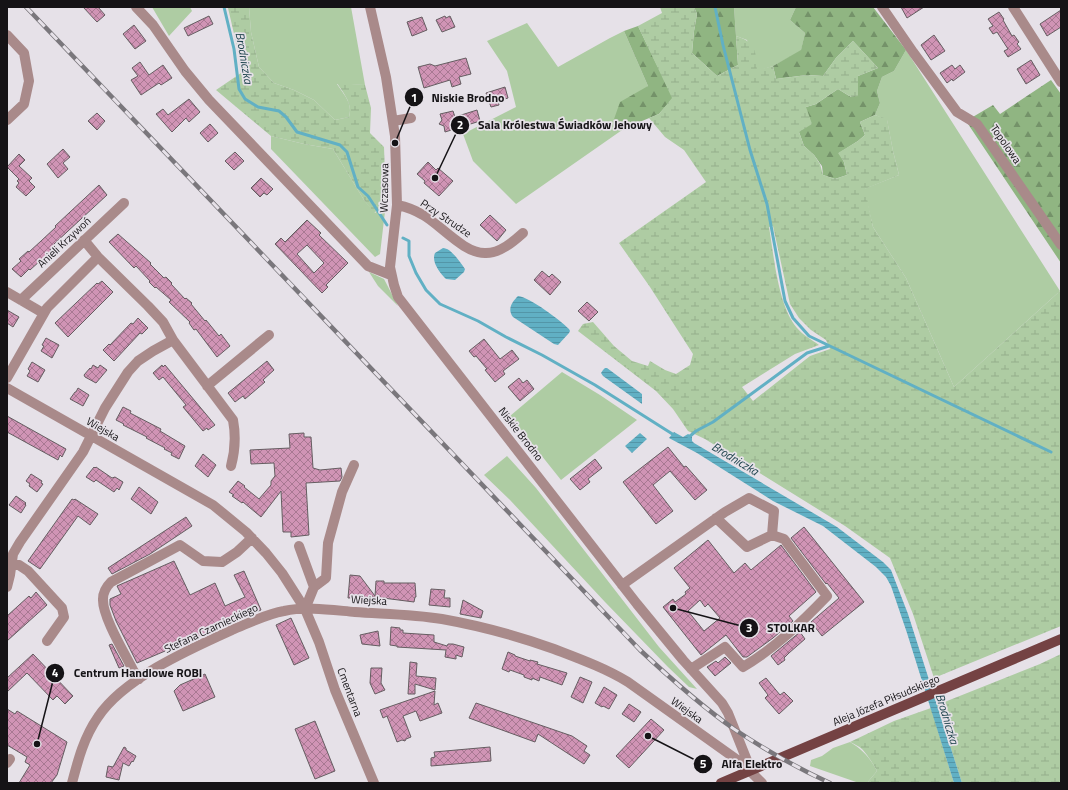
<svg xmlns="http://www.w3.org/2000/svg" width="1068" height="790" font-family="'Titillium Web',sans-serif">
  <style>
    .grass { fill: #aecca3 }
    .forest { fill: url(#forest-firs) }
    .wetland { fill: url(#wetland-marsh); fill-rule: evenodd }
    .water { fill: url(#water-rules) }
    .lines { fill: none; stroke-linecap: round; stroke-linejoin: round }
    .stream { stroke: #61b0c4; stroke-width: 3 }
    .building { fill: url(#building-cross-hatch); stroke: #655d61; fill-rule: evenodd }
    .minor { stroke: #a98a8a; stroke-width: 10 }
    .major { stroke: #744243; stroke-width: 10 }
    .rail-casing { stroke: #7a777c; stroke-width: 4.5 }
    .rail { stroke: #e6e1e8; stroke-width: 3; stroke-dasharray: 9; stroke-linecap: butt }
    .labels { text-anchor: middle; stroke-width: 3.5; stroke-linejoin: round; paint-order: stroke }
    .street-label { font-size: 11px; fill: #151316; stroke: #e6e1e8 }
    .water-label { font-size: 12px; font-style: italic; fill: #1c424b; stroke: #e6e1e8 }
    .leader { fill: none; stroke: #151316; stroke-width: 1.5 }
    .callout-dot { fill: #151316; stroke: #e6e1e8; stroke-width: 1.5 }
    .mark-label { font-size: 12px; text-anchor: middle; font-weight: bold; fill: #fff }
    .callout-label { font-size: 12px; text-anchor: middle; font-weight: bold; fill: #151316; stroke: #e6e1e8; stroke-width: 3.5; stroke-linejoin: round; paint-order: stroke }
  </style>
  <defs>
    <pattern id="forest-firs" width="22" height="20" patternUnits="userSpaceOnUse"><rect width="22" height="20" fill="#90b582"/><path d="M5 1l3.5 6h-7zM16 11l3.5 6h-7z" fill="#749269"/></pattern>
    <pattern id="wetland-marsh" width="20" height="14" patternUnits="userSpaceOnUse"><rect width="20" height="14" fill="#aecca3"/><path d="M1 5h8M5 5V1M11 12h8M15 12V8" fill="none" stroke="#95ae8c"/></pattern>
    <pattern id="water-rules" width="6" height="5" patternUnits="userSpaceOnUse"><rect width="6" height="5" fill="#61b0c4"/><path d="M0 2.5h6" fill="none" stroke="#5396a8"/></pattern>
    <pattern id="building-cross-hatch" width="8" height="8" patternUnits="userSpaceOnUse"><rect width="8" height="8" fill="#d094b5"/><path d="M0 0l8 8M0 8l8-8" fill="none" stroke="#a87892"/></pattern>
  </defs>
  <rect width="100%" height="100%" fill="#e6e1e8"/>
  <path class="grass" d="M152,7H190L192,11L169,36Z
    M249,7H351L365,85L337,84C344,95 353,103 349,117L335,120L314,100L294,90L274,83L259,67L251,32Z
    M734,7H796L790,20L805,33L801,51L773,66L757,71L747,40L736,36Z
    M527,23L558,67L610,38L624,31L648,86L613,121L625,128L516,204L473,161L463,134L516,107L507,71L487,41Z
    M906,50L1060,291L954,387L906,278L873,227L864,189L899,175L893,151L887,120L875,115L880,103L877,91L882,77L894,71Z
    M271,136L304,144L333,149L364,200L375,213L386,203L380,254L375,257L271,149Z
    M369,272L384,279L398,306L378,286Z
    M562,372L600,395L637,420L561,480L510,416Z
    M507,456L536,488L659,647L697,689L689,687L668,667L605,602L510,500L484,475Z
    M850,742C862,749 871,759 877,771L867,783H859L810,766L811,760L822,756L833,748Z"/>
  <path class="forest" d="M694,7H734L738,65L717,76L692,53L694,31L697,14Z
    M796,7H873L906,50L894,71L882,77L877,91L880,103L875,115L860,122L865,135L858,141L839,153L844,162L847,175L835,179L823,175L822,166L814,155L804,146L799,132L806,107L816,104L838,89L851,97L858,76L878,68L853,41L836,58L823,76L807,75L776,79L773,66L801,50L805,33L790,20Z
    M638,26L673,98L659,114L625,128L613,122L620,102L648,86L624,31Z
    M1051,80L1061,94V263L966,121L993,105L1000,114Z"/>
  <path class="wetland" d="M230,7H249L251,32L259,67L274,83L294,90L314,100L335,120L349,117C353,104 344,94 337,83L365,85L371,108L370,133L384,147L386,203L374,213L364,200L333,149L304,144L271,136L216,90L241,73L238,51L228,8Z
    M660,7H694L697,14L694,31L692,53L717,76L738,65L736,36C756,42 756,51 757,70L773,66L776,79L807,75L823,76L836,58L853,41L878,68L858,76V96L851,97L838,89L816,104L806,107L812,124L799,132L804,146L814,155L820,164L823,175L835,179L847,175L844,162L838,153L858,141L865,135L860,122L875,115L887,119L893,151L899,175L865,189L873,227L906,278L954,387L1060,291L1061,293V626L934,678L913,614L890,558L845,526L705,439L688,431L673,409L656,391L578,331L583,324L593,322L614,346L632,361L648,366L650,361L665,370L676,374L690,365L693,354L650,287L619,243L706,182L684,150L665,137L649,118L659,114L672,98L638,26L662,13ZM773,226L790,304L799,318L811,330L826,340L830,349L810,356L753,401L742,387L795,354L819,345C812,340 803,335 797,328C778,306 774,256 769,227Z
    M1061,654V783H962L937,705L1040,664Z
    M931,708L954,783H867L877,771C874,765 866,753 862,749C859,746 854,744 850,742L894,721Z"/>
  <path class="water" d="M443,248C451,248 460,262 465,269L464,272L455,280L446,279C440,273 431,262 435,253Z
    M518,296C531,298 560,320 569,329L570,331L569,333L558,345L554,344L513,317C507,309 512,302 518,296Z
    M605,368H607L642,394V404L603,376L601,373L603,370Z
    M674,432L683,437L688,434L692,436V441L694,443L837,527L883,562L891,570L908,614L962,783H954L907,633L891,586L886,577L876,567L823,526L773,501L697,453L669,438Z
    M640,433L647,439L632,453L625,446Z"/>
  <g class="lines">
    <path class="stream" d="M224,7L234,49L239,89L245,99L258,107L279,111L286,117L297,132L340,145L347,152L358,187L368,196L387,225
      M715,7L723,45L750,150L767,204L785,301L793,318L809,336L1051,452
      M403,238L409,241V256L416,273L426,290L440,304L478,321L506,337L542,355L595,385L674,435
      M689,437L696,431L713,422L807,353L829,346"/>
  </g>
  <path class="building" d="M83,7H98L105,15L97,22Z
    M901,7H924L907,18Z
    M1061,10V27L1047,36L1040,24Z
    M999,12L1004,19L1003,20L1012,36L1014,35L1019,42L1017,44L1021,49L1008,57L1004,51L1008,49L997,32L993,34L989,28L993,26L988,19Z
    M209,16L213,24L188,36L184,28Z
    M445,16L446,18L450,16L455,27L442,32L436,20Z
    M422,17L427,30L412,36L407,22Z
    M134,25L146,41L135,49L123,34Z
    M934,35L945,51L931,60L921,45Z
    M466,58L471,74L459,77L461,84L452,87L450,80L424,88L418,67L430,64L435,66Z
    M1031,60L1040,75L1026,84L1017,69Z
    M140,62L149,75L163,65L172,78L161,85L159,83L141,95L131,80L138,76L132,68Z
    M952,65L955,69L960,65L965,72L953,81L952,79L947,83L940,73Z
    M505,87L508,98L498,101L499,105L491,107L486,93Z
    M189,99L200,112L189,122L186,118L172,132L156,114L163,109L168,115Z
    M477,110L480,121L445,132L444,126L439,124L442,120L440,114L453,111L455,117Z
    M97,113L105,121L97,130L88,121Z
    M210,124L218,133L208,142L200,133Z
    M63,149L70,157L63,163L68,169L58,178L47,164Z
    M235,152L244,161L234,170L225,161Z
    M19,154L25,160L19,166L32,178L29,181L35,187L26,196L16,187L19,183L17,181L19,179L7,167Z
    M428,162L436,170L438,168L453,181L439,196L424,183L425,181L417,174Z
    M261,178L273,189L267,195L264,193L260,197L251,188Z
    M99,185L107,195L54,244V245L50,250L51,251L30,270L29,269L21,277L12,269L21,261L19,259L28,251L29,252L41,241L56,227L55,226Z
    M490,215L506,230L497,241L480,225Z
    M307,220L321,233L319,235L348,263L326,285L328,287L322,293L275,244L281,238L285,242ZM307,245L324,263L314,273L297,254Z
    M118,234L151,263L150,264L164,278L166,277L172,283L171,284L185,299L186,298L192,303L191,304L205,321L206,320L219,336L221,334L230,346L217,357L196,329L194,330L189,323L190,322L169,302L171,300L156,287L155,288L149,282L150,281L136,266L134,268L109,242Z
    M542,271L549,277L552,274L561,282L550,295L534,280Z
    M102,281L113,292L68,337L55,323L97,283L98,284Z
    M587,302L598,312L589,321L578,311Z
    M7,310L19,317L13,327L7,323Z
    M138,318L148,328L142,334L140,333L114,361L103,350L109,344L110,345L131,323L133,324Z
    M46,338L59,345L52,358L41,351L44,346L42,345Z
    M484,339L500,359L512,350L519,359L503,371L505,374L495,382L485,370L487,369L476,356L474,357L469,351Z
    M267,361L274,370L263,380L265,382L245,399L243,396L235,402L228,393Z
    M32,362L45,370L38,382L27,376L30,371L28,369Z
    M93,365L98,368L100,365L107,370L96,383L85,377L84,375L90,368L91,369Z
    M162,365L163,367L165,365L215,425L208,430L207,428L203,431L183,407L186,405L163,377L159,380L153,373Z
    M519,378L523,383L527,380L534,389L520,401L508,387Z
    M78,388L89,395L83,406L70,399L75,392H76Z
    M123,407L131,411L130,413L161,429L160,431L185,446L179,459L171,455L172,453L164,449L165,448L146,438L147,437L123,425L124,424L116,420Z
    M7,416L66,449L62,457L60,455L58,460L7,432Z
    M304,433V437H311L313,468L320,470L341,468L342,477L340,481L306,483L309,535L291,537V532H283L281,491L261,517L243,502L242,503L232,496L234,495L229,492L238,481L245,486L244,487L259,499L271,485V481L275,476L274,463L251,464L250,450L290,448L289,434Z
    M668,447L684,467L686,466L707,490L695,500L670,471L653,485L673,511L656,524L623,482Z
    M203,454L216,465L208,477L195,466Z
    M595,459L602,468L588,479L590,482L580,490L570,479Z
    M94,467L95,468L96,467L112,478L115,477L123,482L119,490L117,488L114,492L96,480L94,482L86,477Z
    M31,474L42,481L41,483L43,484L37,492L29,486L30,484L26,481Z
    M139,487L158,502L151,514L131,499Z
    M16,496L26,503L25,504L26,505L21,513L9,505Z
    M72,499L74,500L75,499L98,514L90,525L78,516L40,569L28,561Z
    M186,517L192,526L150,554L112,574L108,568Z
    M804,527L864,602L822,636L811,622L839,598L827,583L826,584L791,538Z
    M708,540L734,573L745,563L751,570L781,545L816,592L789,616L793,621L773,638L747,657H743L726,635L701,655L663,607L673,599L675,602L686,594L685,592L690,588L674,568ZM700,600L705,607L708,604L720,618L704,631L688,611Z
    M174,561L190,595L215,583L225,606L245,597L234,575L244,571L261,610L137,663L116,621L110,605V599L121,594L117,586Z
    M350,575L360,576L375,596L376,581H384V583H415L416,597H415L414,602L383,598V600L375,599V597L348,598Z
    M431,589L445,590L444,598H450V607L429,605Z
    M36,592L47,605L7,641V616L29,596L31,598Z
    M463,600L483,611L481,618L460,614Z
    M291,618L309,658L294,665L276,625Z
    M391,627L400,628V630H403V633L434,635V642L447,646L448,644H453L464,647L462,657L456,655V659L445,657L446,650L397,647V646L390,645Z
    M378,631L380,646L362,644L360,635Z
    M800,632L805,639L789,653L784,658L785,660L778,665L771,656Z
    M112,644L124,666L119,668L109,645Z
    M508,652L515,655V656L530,661V660L538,662L537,664L567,673L562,685L540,677L539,681L532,678V680L524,677V675L510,670L509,672L502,669Z
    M33,654L73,696L65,704L57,696L53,700L27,673L7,692V678Z
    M725,657L731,663L715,676L707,667L716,661L718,663Z
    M410,662L417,663L416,676L436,678L435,690L415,684V694H408Z
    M371,668H382L381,683L385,690L375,694L370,683Z
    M205,674L215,697L183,711L174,691L180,685Z
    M580,677L592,682L583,703L571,697Z
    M766,678L780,695L784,692L793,701L779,714L765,698L768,695L759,683Z
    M604,687L617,695L609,709L603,706L602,707L595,703Z
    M435,691L434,705L438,703L442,713L420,721L416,711L403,716L411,737L406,739L405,741L402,740L397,742L387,716L383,718L380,710Z
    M476,703L572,736L587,746L584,751L590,755L584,764L538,734L535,742L469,718Z
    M629,704L641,712L634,722L622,714Z
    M7,709L15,714L17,711L67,742L57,775L51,783H19L30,765L25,762L27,757L7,745Z
    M651,719L664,730L629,768L616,756Z
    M315,721L335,771L315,779L295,729Z
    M124,747L126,748V750L136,756L133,762L132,761L129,766L123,763L119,780L106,777L108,766L113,767Z
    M490,747L491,761L431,766V758L435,757L434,752Z"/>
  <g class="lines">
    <path class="minor" d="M136,7L153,25L185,71L209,100L368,266L391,275
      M370,7L386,77L395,136L397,205L390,267L394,285L398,297L637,604L683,660L722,703L728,713L752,773
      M882,7L913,52L957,112L977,124L1061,245
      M1013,7L1061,82
      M7,35L24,53L29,81L24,104L7,120
      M393,121L411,118
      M397,205C407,207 415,210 423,215C441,225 464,254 486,253C500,253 513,242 523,233
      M84,240L98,257L148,306L163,322L173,340L233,420C236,436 235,451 231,466
      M7,292L43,313
      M21,300L124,203
      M7,378L47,308L98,257
      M207,386L269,335
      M7,388L213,505L246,532L266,553L282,573L305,609L319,642L335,690L374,783
      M716,518L747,547L772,535
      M299,546L314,587
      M12,564L19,565L28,571L62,608L64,617L47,641
      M622,585L725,512L749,498L774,511L772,535L784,539L827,596C801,623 775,648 743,667L725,647L691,669
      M7,587L10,575L13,554L20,542L83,452L105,408L128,372L138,361L153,351L173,340
      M305,609L314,587L326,578L328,543L342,492L354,465
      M139,679L133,670C125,654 102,616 103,599C103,592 106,587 111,582L180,545L203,561L222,562L237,552L252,538
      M7,763L10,759
      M72,783C78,760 84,737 98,717C124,678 190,649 232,630C249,623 266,614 284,611C307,606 332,610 355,612C384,614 413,614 442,619C481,626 518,636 554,649C580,659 605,668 628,682L736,759L752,773L762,783"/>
    <path class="major" d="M721,783L1061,639"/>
    <defs>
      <path id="rail" d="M26,7L640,650C670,678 700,705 734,729C764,749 797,768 830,783"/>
    </defs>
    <use href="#rail" class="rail-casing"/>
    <use href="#rail" class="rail"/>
  </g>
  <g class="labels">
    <g class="street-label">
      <text transform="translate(1006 144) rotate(55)" y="4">Topolowa</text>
      <text transform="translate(384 188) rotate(-89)" y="4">Wczasowa</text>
      <text transform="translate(446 218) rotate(34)" y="4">Przy Strudze</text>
      <text transform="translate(64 242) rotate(-43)" y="4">Anieli Krzywoń</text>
      <text transform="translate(103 429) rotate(30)" y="4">Wiejska</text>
      <text transform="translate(521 434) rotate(52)" y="4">Niskie Brodno</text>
      <text transform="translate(369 600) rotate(3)" y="4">Wiejska</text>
      <text transform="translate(211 628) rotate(-25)" y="4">Stefana Czarnieckiego</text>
      <text transform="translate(350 692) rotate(69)" y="4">Cmentarna</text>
      <text transform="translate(886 700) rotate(-23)" y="4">Aleja Józefa Piłsudskiego</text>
      <text transform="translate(687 710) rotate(36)" y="4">Wiejska</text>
    </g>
    <g class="water-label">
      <text transform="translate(244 58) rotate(80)" y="4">Brodniczka</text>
      <text transform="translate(735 459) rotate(31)" y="4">Brodniczka</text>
      <text transform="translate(947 719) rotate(73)" y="4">Brodniczka</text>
    </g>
  </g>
  <path class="leader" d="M395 143L414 97M435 178L460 125M673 608L749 628M37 744L55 673M648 736L703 764"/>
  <g class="callout-dot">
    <circle cx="395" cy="143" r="4"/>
    <circle cx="435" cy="178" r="4"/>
    <circle cx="673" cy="608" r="4"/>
    <circle cx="37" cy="744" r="4"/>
    <circle cx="648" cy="736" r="4"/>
    <circle cx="414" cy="97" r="10"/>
    <circle cx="460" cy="125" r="10"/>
    <circle cx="749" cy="628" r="10"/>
    <circle cx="55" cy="673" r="10"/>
    <circle cx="703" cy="764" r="10"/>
  </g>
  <g class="mark-label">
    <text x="414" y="102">1</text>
    <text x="460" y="129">2</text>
    <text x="749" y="632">3</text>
    <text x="55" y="677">4</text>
    <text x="703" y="768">5</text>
  </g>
  <g class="callout-label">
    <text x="468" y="102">Niskie Brodno</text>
    <text x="565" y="129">Sala Królestwa Świadków Jehowy</text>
    <text x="791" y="632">STOLKAR</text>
    <text x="138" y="677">Centrum Handlowe ROBI</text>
    <text x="752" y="768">Alfa Elektro</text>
  </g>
  <rect width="1068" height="790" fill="none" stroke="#151316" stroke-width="16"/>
</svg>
